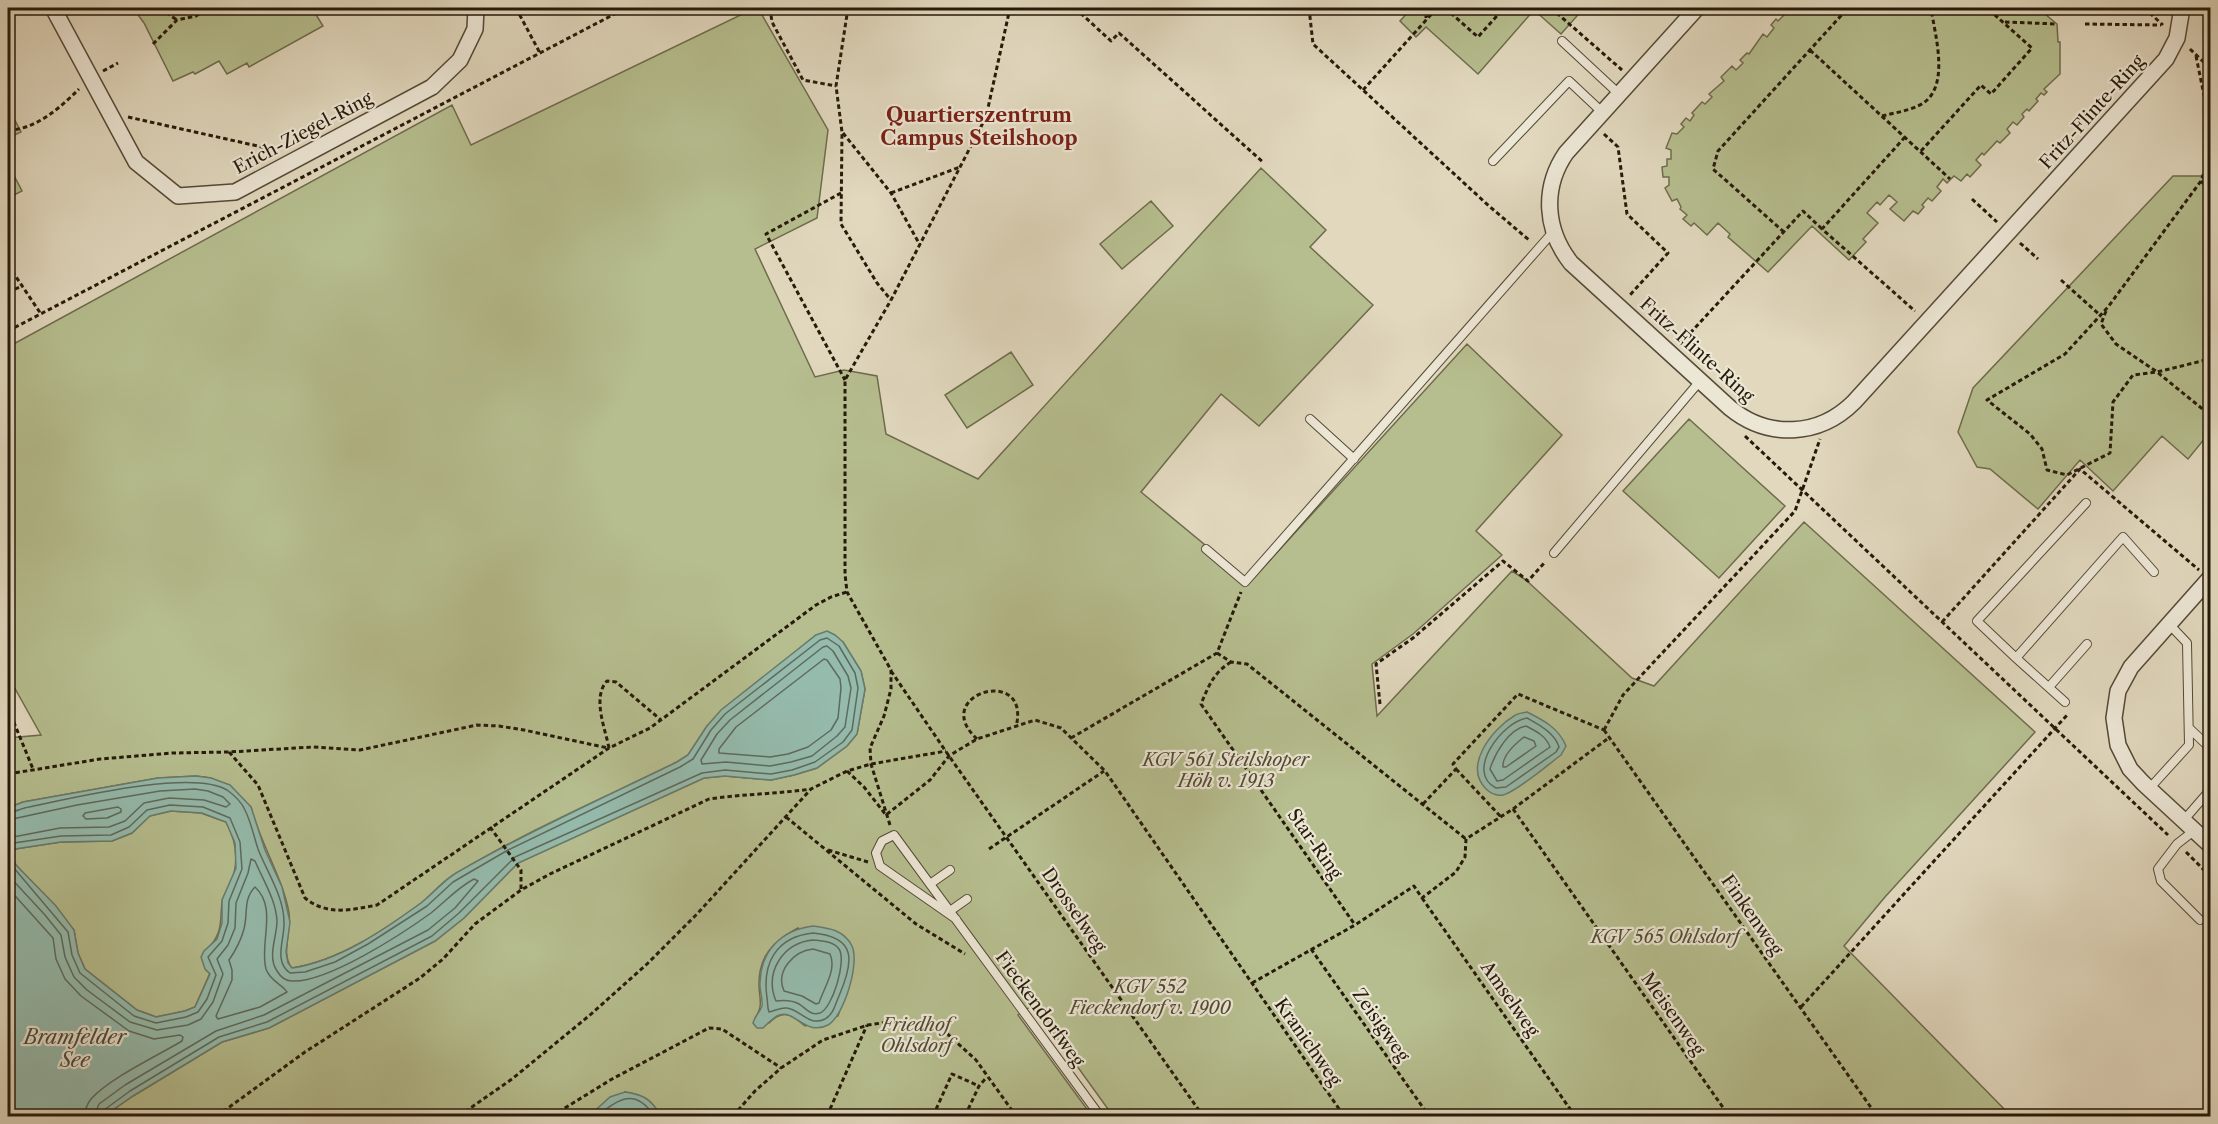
<svg xmlns="http://www.w3.org/2000/svg" width="2218" height="1124" font-family="'Libre Caslon Text',serif">
  <style>
    .green { fill: #b6be8f; stroke: #6e6c4c; stroke-width: 1.5; fill-rule: evenodd }
    .water { fill: #95bbad; stroke: #697b6c; stroke-width: 1.5; fill-rule: evenodd }
    .lines { fill: none; stroke-linecap: round; stroke-linejoin: round }
    .shore { stroke: #5e6a5c; stroke-width: 1.5 }
    .service-casing { stroke: #554a37; stroke-width: 10 }
    .minor-casing { stroke: #554a37; stroke-width: 18 }
    .path { stroke: #261a0a; stroke-width: 3; stroke-dasharray: 4.5 3; stroke-linecap: butt }
    .service { stroke: #ece6d5; stroke-width: 8 }
    .minor { stroke: #ece6d5; stroke-width: 15 }
    .labels { text-anchor: middle; stroke-width: 4.5; stroke-linejoin: round; paint-order: stroke }
    .street-label { font-size: 18px; fill: #261a0a; stroke: #ece6d5 }
    .park-label { font-size: 18px; font-style: italic; fill: #514b32; stroke: #ece6d5 }
    .neighbourhood-label { font-size: 20px; font-weight: bold; fill: #7a1f14; stroke: #ece6d5 }
    .water-label { font-size: 20px; font-style: italic; fill: #474a3b; stroke: #ece6d5 }
  </style>
  <rect width="100%" height="100%" fill="#e1d8be"/>
  <filter id="stains"><feTurbulence type="fractalNoise" baseFrequency=".00333" numOctaves="4"/><feColorMatrix values="0 0 0 0 .2 0 0 0 0 .09 0 0 0 0 .02 0 0 0 .5 -.17"/></filter>
  <radialGradient id="worn" r=".72"><stop offset=".6" stop-color="#630" stop-opacity="0"/><stop offset="1" stop-color="#630" stop-opacity=".3"/></radialGradient>
  <path class="green" d="M133,8H312L323,26L249,67L247,63L227,74L219,61L195,74L193,72L173,81L144,23Z
    M755,8H758L828,130L817,218L755,249L815,377L844,370L877,376L886,434L978,479L1261,168L1326,230L1310,247L1373,305L1259,426L1221,394L1141,492L1250,582L1467,344L1562,435L1476,531L1502,555L1413,634L1372,664L1377,716L1512,571L1526,580L1632,678L1654,686L1804,522L2035,732L1885,897L1844,946L2011,1116H1113L1033,1005L1018,1015L1092,1116H661C650,1099 645,1095 625,1092L589,1116H104L133,1096L222,1042L269,1028L435,941L464,918L518,863L704,778L725,776L771,780L794,775L817,768L847,746L857,734L865,689L861,671L843,642L816,635L707,726L688,755L677,762C601,799 524,832 452,876C441,883 432,894 421,903C384,930 339,961 292,968C280,954 292,930 289,913C283,878 260,843 251,807L211,778L196,776L158,778L23,802L8,808V738L41,735L8,676V347L452,105L471,145ZM798,928L843,1001L838,1016L805,1026C791,1014 783,1009 769,1023L755,1018C763,1006 760,1001 759,987C758,957 772,942 798,928Z
    M1412,8H1584L1561,34L1534,10L1478,74L1426,27L1416,37L1400,21Z
    M1787,8H2036L2040,11L2042,8L2046,12L2045,14L2057,24L2058,42H2060V74L2044,89L2047,92L2044,95L2041,93L2036,99L2038,101L2029,111L2027,109L2022,114L2024,117L2017,125L2013,122L2007,129L2010,133L2000,143L1997,141L1984,155L1982,153L1976,160L1981,165L1970,177L1967,174L1961,181L1954,176L1947,183L1943,179L1937,187L1941,191L1932,201L1928,198L1922,205L1924,207L1918,214L1913,211L1904,221L1890,209L1897,202L1889,195L1880,205L1877,202L1867,213L1878,223L1863,239L1866,242L1849,260L1812,226L1768,272L1728,237L1730,234L1718,223L1707,235L1694,223L1691,226L1683,219L1687,215L1680,209L1681,207L1677,199L1672,201L1665,188L1669,185V177H1663L1662,167L1667,166V159H1671V150L1666,148L1672,133L1677,134L1684,127L1681,124L1686,118L1690,121L1694,115L1692,113L1702,102L1705,104L1712,97L1709,94L1724,81L1721,77L1732,66L1736,70L1743,63L1740,60L1747,53L1749,54L1763,34L1767,37L1774,28L1771,25L1776,19L1778,21L1786,13L1784,11Z
    M8,107L21,132L8,138Z
    M8,164L22,191L8,198Z
    M2173,176H2208L2210,178V432L2188,459L2162,436L2113,491L2080,460L2038,509L1990,469L1977,467L1958,432L1973,388Z
    M1151,201L1173,226L1122,269L1100,244Z
    M1011,352L1033,385L967,428L945,395Z
    M1689,419L1785,506L1719,578L1623,491Z
    M171,811L201,813L226,822C237,842 239,864 230,885C227,890 223,896 222,902C220,919 223,931 211,945L210,973L195,1007L185,1011L156,1017L137,1010L85,969L78,953L74,930L16,865L11,855L15,849L61,842L112,841L132,833L149,816Z"/>
  <path class="water" d="M827,631L835,635L843,642L861,671L865,689L857,734L847,746L817,768L794,775L771,780L725,776L704,778L518,863L464,918L435,941L269,1028L222,1042L133,1096L104,1116H8V808L23,802L158,778L196,776L211,778L230,785L251,807L265,850L282,887L290,922L286,952L288,963L292,968C339,961 384,930 421,903C434,893 443,881 456,873C528,832 603,798 677,762L688,755L707,726L721,710L816,635ZM171,811L202,813L226,822L235,843L236,868L222,900V923L217,939L204,951L201,957L205,969L210,974L195,1007L185,1011L156,1017L137,1010L85,969L78,953L74,930L56,906L16,865L11,855L15,849L61,842L112,841L132,833L150,816Z
    M1527,712C1543,720 1559,728 1566,746L1561,755C1549,764 1516,792 1503,795C1496,796 1491,794 1486,789C1463,766 1492,729 1514,716C1517,713 1523,713 1527,712Z
    M813,926C829,928 844,930 852,946C860,963 844,1016 828,1025C805,1037 794,1007 777,1016C772,1019 767,1024 763,1028H757L753,1023C755,1016 760,1012 762,1006C763,998 759,990 760,982C761,950 782,930 813,926Z
    M625,1092C644,1095 651,1099 661,1116H589L610,1097Z"/>
  <g class="lines">
    <path class="shore" d="M827,646L833,651L848,676L851,688L845,727L837,736L812,756L791,762L770,766L726,762L702,764L701,760L717,734L730,720L823,647Z
      M824,659L827,660L840,679L841,688L838,718L831,730L808,747L788,754L770,757L719,753V749L736,727Z
      M1527,718C1539,725 1555,733 1559,747L1556,752L1506,787L1496,788C1464,772 1503,721 1527,718Z
      M1526,726C1536,731 1546,736 1550,747L1503,780L1497,781L1490,769C1495,753 1509,729 1526,726Z
      M1524,737L1534,741L1536,746L1506,767H1503C1502,755 1515,744 1524,737Z
      M118,807L121,809V812L107,818L86,819L83,816L85,813Z
      M8,813C15,812 22,808 29,807C72,798 192,769 227,790C234,795 242,803 245,810C251,822 254,837 258,849C267,872 284,897 284,922C285,939 273,961 290,973L305,972L335,962L368,944L427,906L453,882L508,850L680,767L693,759L711,730L725,714L820,640L827,638L839,646L855,673L858,688L852,730L843,742L815,762L792,770L771,774L725,770L702,773L515,857L459,913L432,936L267,1022L219,1037L130,1091L104,1110L102,1116
      M8,820L77,805L160,791L195,789L208,791L223,797L230,804L226,807L204,800L169,798L144,803L125,821L109,827L60,828L8,838
      M8,849L14,843L61,836L111,835L129,827L147,810L170,805L203,807L230,818L240,842L242,869L229,901L228,923L222,941L208,957L216,975L207,999L198,1012L186,1017L156,1023L134,1016L80,973L72,955L68,932L8,861
      M8,875L45,915L61,935L65,957L74,977L87,990L130,1022L157,1030L188,1025L201,1019L213,1002L223,974L217,959L228,945L235,928L236,903L248,873L251,859L255,861C263,880 276,900 277,921C277,937 267,956 277,971C280,976 285,981 292,981C327,983 402,934 431,913C446,901 457,888 474,879L478,881L455,908L428,930L264,1015L216,1031L125,1085L99,1104L94,1116
      M255,887C278,908 259,943 266,969C270,981 282,984 287,992L260,1007L218,1019L216,1016L232,980V970L229,960C236,950 241,940 244,929C248,914 243,899 255,887Z
      M8,888L53,938L56,959L65,979L81,996L129,1031L154,1039L180,1035L183,1037L182,1041C157,1056 110,1078 91,1099C87,1104 85,1110 85,1116
      M813,933C857,937 854,961 839,996C835,1004 834,1014 825,1019C809,1027 801,1010 787,1008C781,1007 775,1011 769,1012C767,1007 768,1003 767,998C762,963 776,937 813,933Z
      M813,940C822,941 833,941 839,949C847,961 832,1009 820,1013C810,1016 806,1008 799,1004C792,1000 784,1000 776,1001C764,972 783,943 813,940Z
      M813,949L830,954C837,970 824,987 819,1003L816,1004L802,996L784,991C775,971 794,951 813,949Z
      M598,1116C618,1098 636,1088 654,1116"/>
    <defs>
      <path id="service" d="M1562,41L1619,94
        M1493,161L1569,81L1602,112
        M1310,419L1354,459
        M1206,549L1245,582L1553,232
        M1554,553L1700,381
        M2016,658L1977,621L2086,503
        M2049,687L2087,644
        M2065,702L2016,658L2123,537L2154,572
        M2189,728L2210,748
        M2149,789L2189,745L2187,643L2169,624
        M2184,820L2210,790
        M2195,830L2177,844L2158,869L2161,881L2200,920
        M930,884L950,870
        M950,911L967,899
        M956,919L880,866L876,853L882,841L894,835C963,929 1032,1023 1100,1116"/>
      <path id="minor" d="M53,8L136,162L178,196L235,192L432,87L460,60L475,29L476,8
        M1697,8L1566,153C1542,188 1545,230 1571,263L1730,408C1768,439 1819,437 1854,402L2166,59L2177,38L2182,8
        M2210,578L2131,667L2118,691L2114,718L2118,745L2130,769L2143,783L2210,845"/>
    </defs>
    <use href="#service" class="service-casing"/>
    <use href="#minor" class="minor-casing"/>
    <path class="path" d="M160,8L177,20
      M516,8L540,53
      M770,8L772,22L803,80L836,86
      M848,8L836,86L842,132L841,224L877,283L891,300
      M1075,8L1111,41L1119,33L1264,163
      M1309,8L1313,44L1489,206L1529,240
      M1426,8V18
      M1445,8L1478,37L1504,8
      M1551,8L1622,70
      M2144,8L2163,25
      M2005,22L2057,24
      M2085,24L2161,25
      M153,44L177,20L196,16L209,8
      M2190,49L2210,68
      M1810,50L1950,179
      M2196,56L2208,115L2204,137
      M103,71L118,63
      M1363,90L1437,8
      M1882,116C1894,113 1907,111 1918,106C1952,91 1935,36 1931,8
      M128,117L280,151
      M8,130C35,130 60,108 79,89
      M843,133L891,193L920,245
      M1604,134L1618,147L1627,214L1668,253L1630,295
      M1905,137L1822,229L1915,311
      M1921,151L1981,85L1991,94L2032,48L1987,8
      M2206,167L2201,181L2108,307L2065,354L1987,400L2030,434L2042,449L2047,470L2067,475L2110,453L2113,402L2133,375L2157,372L2210,359
      M2201,181L2210,190
      M841,193L766,234L845,380
      M891,193L960,167
      M1972,199L1997,222
      M1784,232L1713,169L1718,151L1848,8
      M2020,243L2038,259
      M8,265L41,314
      M2061,280L2100,315
      M8,292L22,286
      M2106,311L2101,324L2116,344L2157,372L2210,415
      M8,331L626,8
      M1680,344L1803,211L1822,229
      M1745,436L2168,835
      M1942,622L2080,469L2199,570
      M1217,653L1231,662L1247,664L1466,839
      M1231,662C1214,672 1208,687 1201,704L1355,925
      M891,671L949,756L1203,1116
      M1380,704L1376,664L1413,638L1503,561L1528,581L1545,562
      M8,708L33,769
      M1604,730L1877,1116
      M1604,730L1623,695L1795,511L1820,439
      M1071,738L1217,653L1241,592
      M977,739C928,694 1032,664 1016,727
      M609,748C605,728 592,697 607,681L616,682L661,720
      M229,752L258,785L305,898C327,916 351,910 377,905L609,748L650,728L816,605L831,597L847,592
      M1456,769L1501,817
      M847,771L864,787L886,815L930,780L949,756L957,751L977,739L1035,720L1061,728L1105,771L1344,1116
      M8,774L100,759L173,753L229,752L313,747L360,750L477,725L499,726L524,730L608,748
      M1423,804L1456,769L1453,764L1518,694L1604,730
      M1513,809L1729,1116
      M786,817L916,924L965,954
      M890,825L871,764L870,748L884,716L891,689V670L847,592L845,574V380L891,300L986,117L1010,8
      M490,827L521,870V890
      M989,849L1104,771
      M828,850L868,862
      M2186,852L2210,876
      M1422,898L1575,1116
      M1311,949L1429,1116
      M1252,983L1355,925L1414,886L1422,898L1456,872L1465,857L1466,839L1513,809L1610,737
      M1801,1007L2068,714
      M217,1116L305,1052L420,978L443,959L475,924L521,890L550,874L709,799C743,794 777,794 811,789
      M459,1116L512,1079L590,1015L647,964L697,914L811,789L847,771L871,764L946,751
      M552,1116L612,1079L709,1028L722,1029L781,1068
      M733,1116L755,1091L781,1068L823,1040L868,1025L895,1021L942,1029L976,1060L1016,1116
      M827,1116L867,1025
      M933,1116L952,1074L979,1086
      M965,1116L979,1086L987,1077"/>
    <use href="#service" class="service"/>
    <use href="#minor" class="minor"/>
  </g>
  <g class="labels">
    <g class="street-label">
      <text transform="translate(2092 112) rotate(-48)" y="6">Fritz-Flinte-Ring</text>
      <text transform="translate(303 133) rotate(-28)" y="6">Erich-Ziegel-Ring</text>
      <text transform="translate(1697 350) rotate(42)" y="6">Fritz-Flinte-Ring</text>
      <text transform="translate(1315 844) rotate(55)" y="6">Star-Ring</text>
      <text transform="translate(1074 910) rotate(55)" y="6">Drosselweg</text>
      <text transform="translate(1752 915) rotate(55)" y="6">Finkenweg</text>
      <text transform="translate(1510 999) rotate(55)" y="6">Amselweg</text>
      <text transform="translate(1040 1009) rotate(54)" y="6">Fieckendorfweg</text>
      <text transform="translate(1673 1014) rotate(55)" y="6">Meisenweg</text>
      <text transform="translate(1381 1025) rotate(55)" y="6">Zeisigweg</text>
      <text transform="translate(1308 1042) rotate(55)" y="6">Kranichweg</text>
    </g>
    <g class="park-label">
      <text x="1226" y="766">KGV 561 Steilshoper<tspan x="1226" dy="21">Höh v. 1913</tspan></text>
      <text x="1665" y="943">KGV 565 Ohlsdorf</text>
      <text x="1150" y="993">KGV 552<tspan x="1150" dy="21">Fieckendorf v. 1900</tspan></text>
      <text x="916" y="1031">Friedhof<tspan x="916" dy="21">Ohlsdorf</tspan></text>
    </g>
    <g class="neighbourhood-label">
      <text x="979" y="122">Quartierszentrum<tspan x="979" dy="23">Campus Steilshoop</tspan></text>
    </g>
    <g class="water-label">
      <text x="75" y="1044">Bramfelder<tspan x="75" dy="23">See</tspan></text>
    </g>
  </g>
  <rect width="2218" height="1124" fill="none" stroke="#e1d8be" stroke-width="30"/>
  <rect x="9" y="9" width="2200" height="1106" fill="none" stroke="#261a0a" stroke-width="3"/>
  <rect x="15" y="15" width="2188" height="1094" fill="none" stroke="#261a0a" stroke-width="1.5"/>
  <rect width="100%" height="100%" filter="url(#stains)"/>
  <rect width="100%" height="100%" fill="url(#worn)"/>
</svg>
